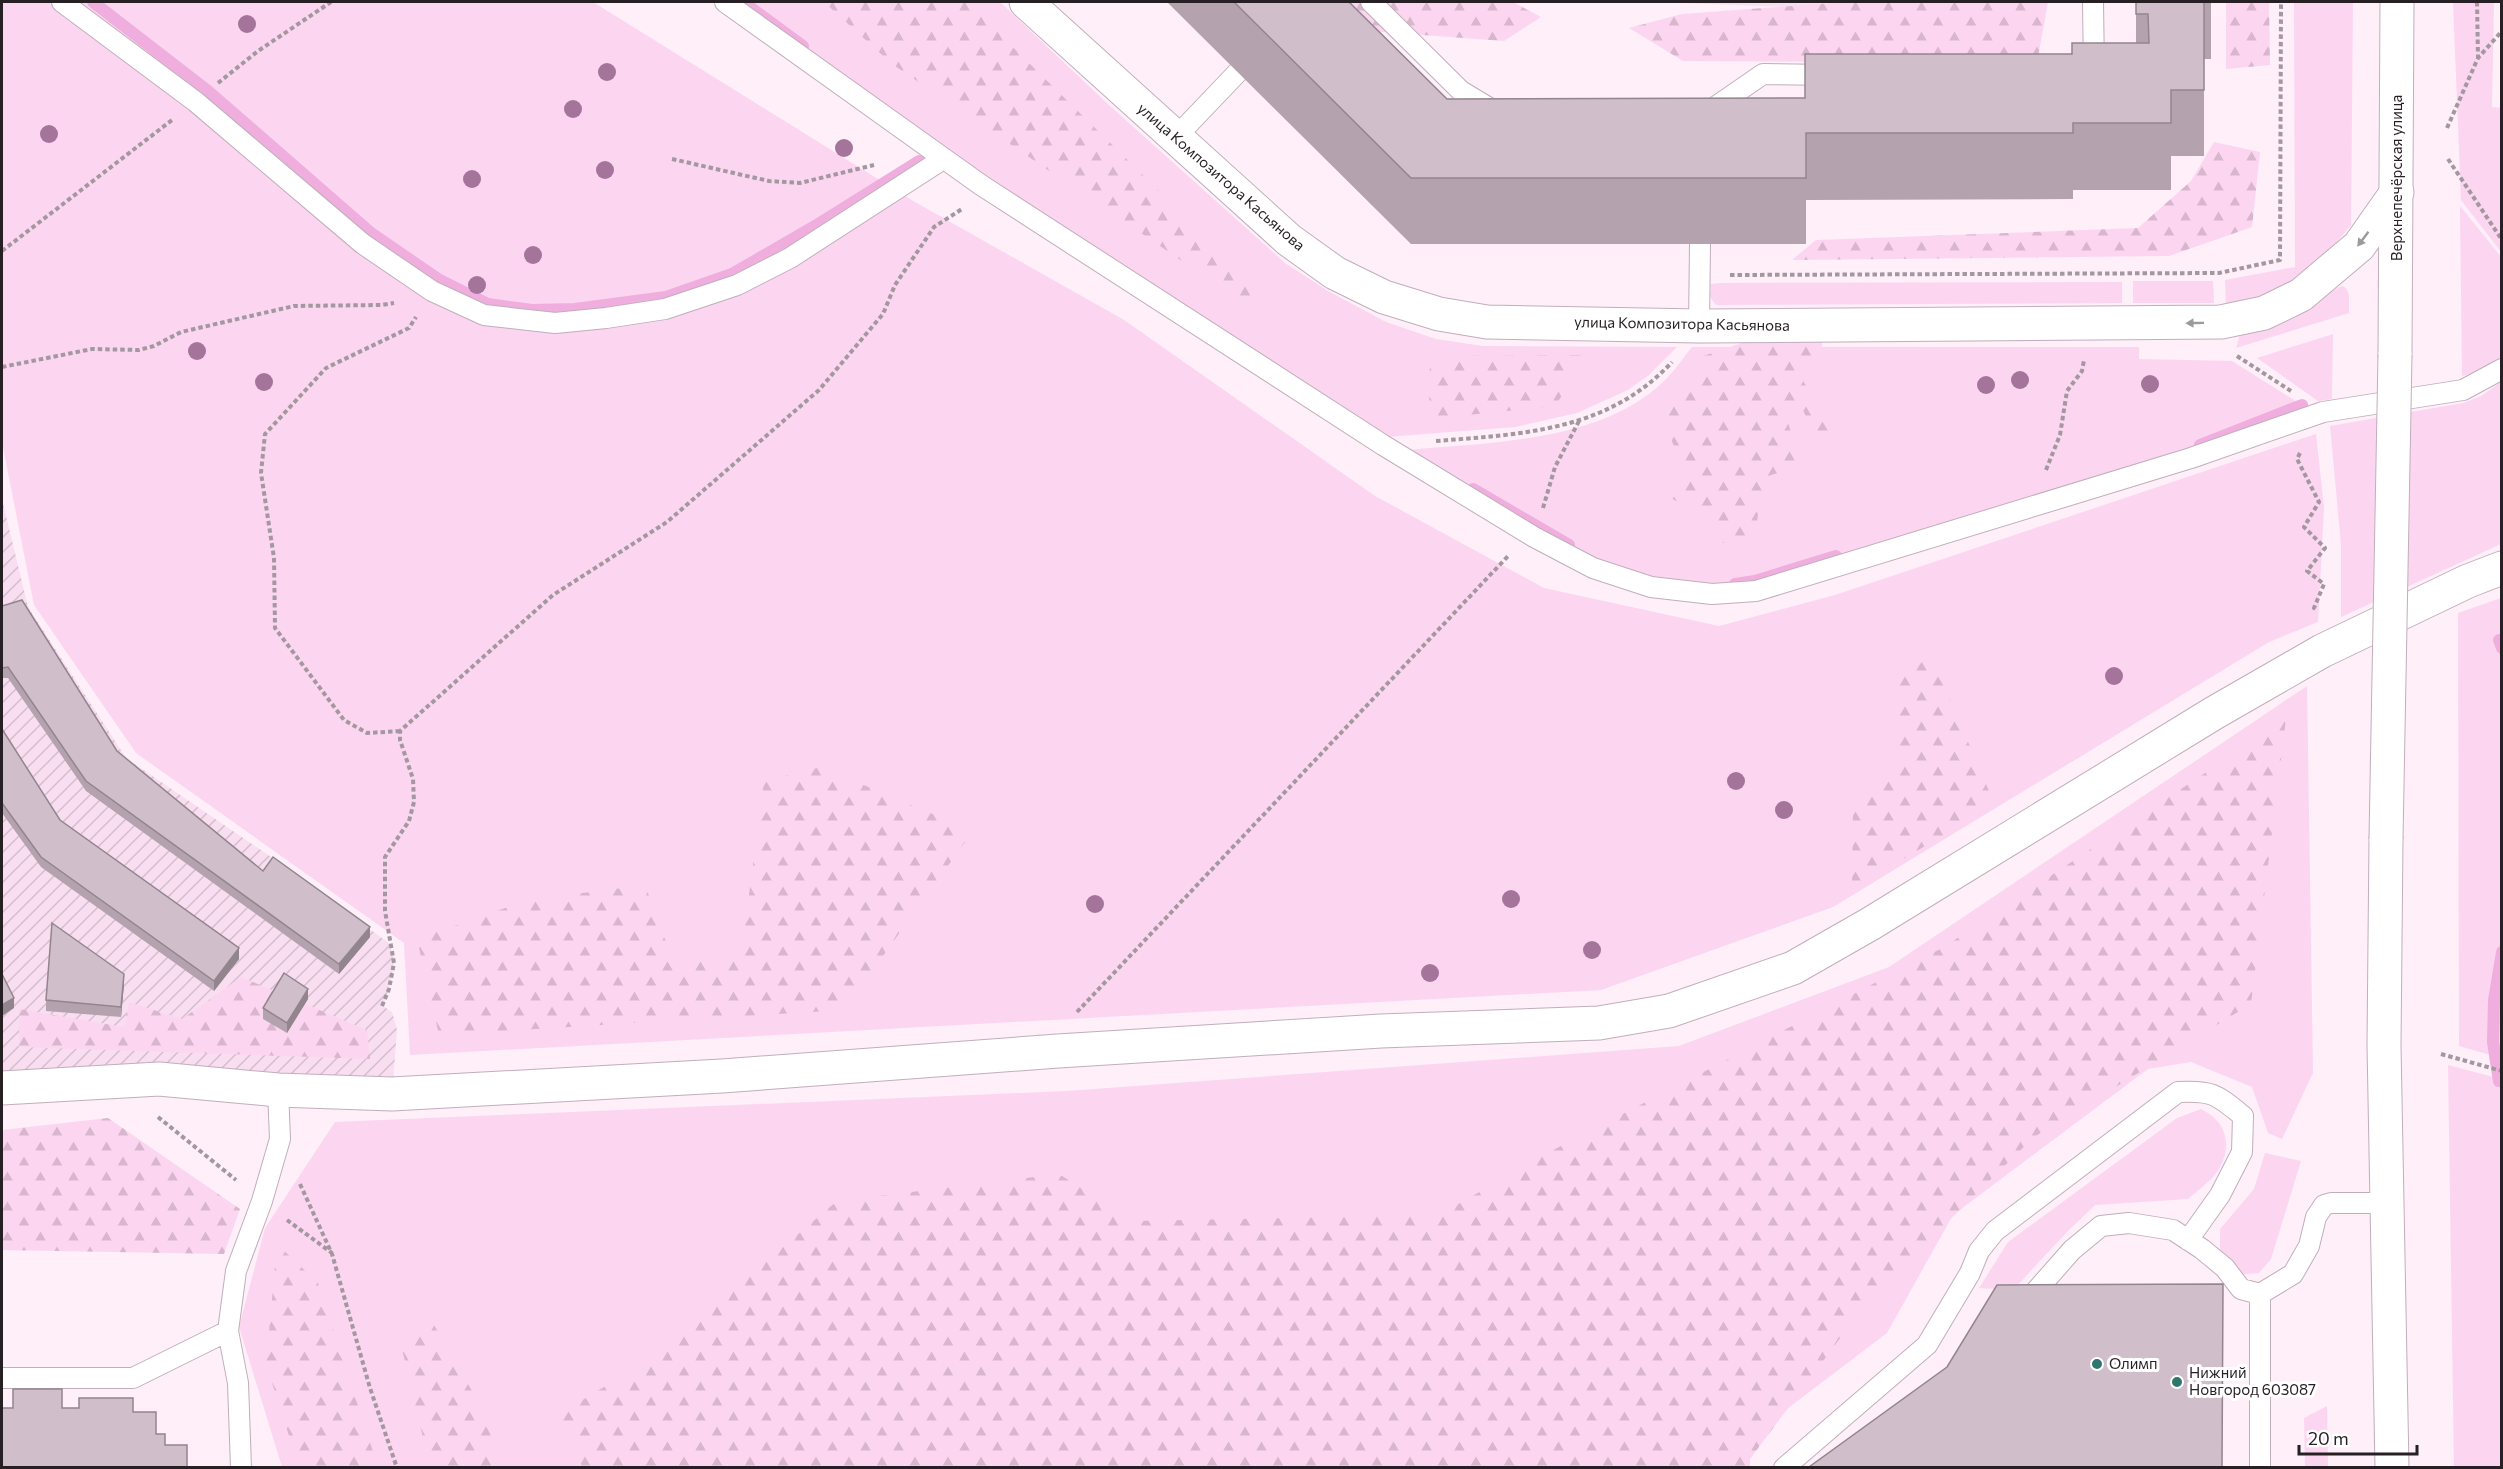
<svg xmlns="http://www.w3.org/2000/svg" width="2503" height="1469" font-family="Commissioner,sans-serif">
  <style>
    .built { fill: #f8def0 }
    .industrial { fill: url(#industrial-furrows) }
    .green { fill: #fcd6f0 }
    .forest { fill: url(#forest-firs) }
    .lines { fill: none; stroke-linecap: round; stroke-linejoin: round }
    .stream { stroke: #efaedd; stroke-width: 12 }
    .service-casing { stroke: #c1aebb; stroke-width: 22 }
    .minor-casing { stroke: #c1aebb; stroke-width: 35 }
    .tertiary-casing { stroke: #c1aebb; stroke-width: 35 }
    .path { stroke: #a3989f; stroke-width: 4; stroke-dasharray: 4.5 3; stroke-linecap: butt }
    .service { stroke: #fff; stroke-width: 20 }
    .minor { stroke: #fff; stroke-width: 33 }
    .tertiary { stroke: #fff; stroke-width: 33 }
    .tertiary-bridge-casing { stroke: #c1aebb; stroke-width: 35; stroke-linecap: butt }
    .tertiary-bridge { stroke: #fff; stroke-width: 33 }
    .tree { fill: #a4749a }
    .wall { fill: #b4a3af }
    .shaded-wall { fill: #92858e }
    .building { fill: #d1becb; stroke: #92858e; stroke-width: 1.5 }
    .oneway { fill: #9d9a9c }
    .poi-dot { fill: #2e766f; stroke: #fff; stroke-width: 2 }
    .labels { text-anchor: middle; stroke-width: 6; stroke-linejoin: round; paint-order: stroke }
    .street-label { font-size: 15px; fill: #261f24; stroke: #fff }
    .poi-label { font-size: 15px; fill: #261f24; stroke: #fff; text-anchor: start }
  </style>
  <defs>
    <pattern id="industrial-furrows" width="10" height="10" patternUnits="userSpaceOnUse" patternTransform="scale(1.5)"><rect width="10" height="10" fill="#f8def0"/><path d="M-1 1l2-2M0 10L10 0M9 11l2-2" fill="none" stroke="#d4bece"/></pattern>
    <pattern id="forest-firs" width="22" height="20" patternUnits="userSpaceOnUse" patternTransform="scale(1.5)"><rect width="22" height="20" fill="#fcd6f0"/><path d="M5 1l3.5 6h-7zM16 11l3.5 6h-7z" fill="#d8b7ce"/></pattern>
  </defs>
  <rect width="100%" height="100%" fill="#feeff9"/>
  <path class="built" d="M1659,2H1967L1966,14Z"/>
  <path class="industrial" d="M2,499L28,607L126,758L277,861L390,944L394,963L389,989L383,1006L392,1012L397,1030L392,1094L2,1088Z"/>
  <path class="green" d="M2,2H593L915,202L1124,320L1375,496L1544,588L1719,626L1835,595L2316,434L2324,508L2318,622L2269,642L1833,907L1601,990L410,1055L404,943L136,753L34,605L2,442Z
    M743,2H1000L1110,106L1285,263L1328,291L1386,322L1436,339L1483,346L1677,347L1649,375L1628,390L1577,413L1515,427L1387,437L946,152Z
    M2294,2H2353L2351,225L2320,262L2297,281L2275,292L2246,301L2226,303L2225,280L2295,267Z
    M2453,2H2494L2492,107L2502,108L2501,252L2461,200Z
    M2460,206L2502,258L2501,366L2462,376Z
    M2133,281H2213L2214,303H2133Z
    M2122,282V303L1716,305L1710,297L1711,284L1720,283Z
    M2342,286L2346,288L2349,295V313L2236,348L2240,335Z
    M2333,334L2332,399L2318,401L2257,358Z
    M1692,347H2139V359L2232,361L2302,405L2187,450L1755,581L1712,587L1651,578L1597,562L1407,450C1489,442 1599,443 1663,382C1674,372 1683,358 1692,347Z
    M2501,382V544L2341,617V545L2330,426L2463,403L2481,396Z
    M2501,598H2502L2501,1058L2459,1046L2458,613Z
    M2307,686L2313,1073L2282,1139L2268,1133L2252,1087L2191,1062L2148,1069L1953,1215L1887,1333L1750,1437V1467H282L239,1327L265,1228L335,1122L1067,1091L1679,1046L1889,967Z
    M2448,1065L2501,1079V1467H2454Z
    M2201,1109C2226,1121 2233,1144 2219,1169C2213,1180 2198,1190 2188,1199L2095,1205L2067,1232L2013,1290L1979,1288L2008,1242L2177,1118Z
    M2265,1153L2301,1161L2271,1259L2259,1273L2237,1275L2220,1255V1229L2254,1189Z
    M2327,1406L2328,1467H2305L2304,1418Z"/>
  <path class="forest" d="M824,2H967L1267,297H1235L892,64Z
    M1340,2H1513L1541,17L1504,41L1368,31Z
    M1847,2H2048L2037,63L1683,61L1629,28L1682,14Z
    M2226,2H2269L2270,65L2226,69Z
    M2214,142L2260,152L2252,227L2169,256L1792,260L1816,240L2138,228L2191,181Z
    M1797,337L1822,342V362L1800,376L1835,432L1821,449L1801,406L1784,411L1799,456L1793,469L1771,475L1759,503L1756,534L1719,544L1704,518L1671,498L1683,466L1656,406L1694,391L1697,358L1748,341Z
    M1589,355L1555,406L1429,419L1430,356Z
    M1931,655L1995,805L1852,889L1853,798L1897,757L1894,684Z
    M2286,719L2251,1004L2034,1137L1870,1298L1744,1467L583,1468L556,1416L652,1358L837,1201L1059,1174L1133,1221L1439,1215L1557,1148L1944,947Z
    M821,767L973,831L844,1010L439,1035L417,939L528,900L645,885L673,961L741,955L764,781Z
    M241,977L367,1030L370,1059L19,1047V1009L124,1027L129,1002L182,1019Z
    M108,1118L240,1209L224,1254L2,1250V1130Z
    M277,1244L318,1283L378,1467H299L266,1364Z
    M434,1325L483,1410L500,1467H430L402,1349Z"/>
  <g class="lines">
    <path class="stream" d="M93,2L208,91L371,233L438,279L488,304L532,310L575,309L666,297L732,274L815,226L919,161
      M743,2L803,46
      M2200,445L2302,405
      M1473,489L1569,545
      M1735,584L1755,581L1836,556
      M2499,640L2502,648
      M2502,952L2494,1000L2493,1042L2499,1081H2502"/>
    <defs>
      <path id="service" d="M62,2L196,102L363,244L432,291L484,315L555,323L606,318L665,309L737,285L790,258L943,159
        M725,2L981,185L1383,445L1534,537L1593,568L1651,587L1712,594L1756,591L2191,458L2323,412L2463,390L2502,369
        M1371,2L1461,91L1496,112
        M2093,2L2094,70
        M1705,114L1763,74L1831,75
        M1175,138L1238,72
        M1699,326L1700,244
        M2260,1294L2293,1274L2309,1246L2316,1217L2324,1205L2331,1203H2387
        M2027,1307L2028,1300L2072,1250L2101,1226L2129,1223L2173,1230L2202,1249L2225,1268L2241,1289L2260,1294V1468
        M2,1378H133L228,1331
        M241,1468L238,1383L228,1331L236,1271L262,1201L280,1139L278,1090
        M1784,1468L1927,1345L1970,1273L1979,1251L1995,1231L2178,1092C2213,1090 2217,1095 2243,1116L2242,1152L2220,1195L2188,1240"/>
      <path id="minor" d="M1026,2L1289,240L1335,273L1384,297L1439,314L1487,322L1699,326L2221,322L2264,313L2301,295L2359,246L2397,192
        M2,1088L159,1079L278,1090L392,1094L722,1076L1058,1051L1381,1031L1599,1023L1669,1011L1793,968L1870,924L2214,713L2322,651L2468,581L2502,568"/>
      <path id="tertiary" d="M2395,355L2397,2
        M2386,839L2384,1045L2392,1468"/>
    </defs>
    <use href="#service" class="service-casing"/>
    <use href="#minor" class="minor-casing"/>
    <use href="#tertiary" class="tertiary-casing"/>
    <path class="path" d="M2477,2L2478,57
      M218,83L258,51L331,2
      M2447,128L2478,58L2502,31
      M672,159L769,181L800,183L874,165
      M2448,159L2502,240
      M2,251L172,120
      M1730,275L2219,273L2280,260L2281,2
      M2237,356L2291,391
      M2,367L92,349L139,350L154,346L181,332L294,306L382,305L394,303
      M1436,441C1524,434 1608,431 1672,362
      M2300,453L2297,459L2319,502L2304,527L2325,548L2307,571L2324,584L2314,608L2318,610
      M2046,470L2060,435L2067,391L2082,371L2084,360
      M1543,508L1555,467L1579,421
      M400,731L367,733L344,720L275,628L274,558L261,473L265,434L326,368L409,328L416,317
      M382,1006L389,989L394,963L385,911V857L409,821L414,802L413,779L400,740V731L553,595L667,522L819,390L883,314L895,285L934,227L962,209
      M1077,1012L1509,555
      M2441,1054L2502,1071
      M158,1117L236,1180
      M300,1184L332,1254L370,1388L397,1468
      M287,1220L332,1253"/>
    <use href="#service" class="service"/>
    <use href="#minor" class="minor"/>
    <use href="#tertiary" class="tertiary"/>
    <defs>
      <path id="tertiary-bridge" d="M2386,839L2395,355"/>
    </defs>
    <use href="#tertiary-bridge" class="tertiary-bridge-casing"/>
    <use href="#tertiary-bridge" class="tertiary-bridge"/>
  </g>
  <g class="tree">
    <circle cx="247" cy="24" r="9"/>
    <circle cx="607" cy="72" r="9"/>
    <circle cx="573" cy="109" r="9"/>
    <circle cx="49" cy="134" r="9"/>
    <circle cx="844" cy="148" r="9"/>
    <circle cx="605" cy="170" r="9"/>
    <circle cx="472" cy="179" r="9"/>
    <circle cx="533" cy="255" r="9"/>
    <circle cx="477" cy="285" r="9"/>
    <circle cx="197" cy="351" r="9"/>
    <circle cx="2020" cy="380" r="9"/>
    <circle cx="264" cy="382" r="9"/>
    <circle cx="2150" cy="384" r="9"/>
    <circle cx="1986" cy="385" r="9"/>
    <circle cx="2114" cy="676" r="9"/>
    <circle cx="1736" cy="781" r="9"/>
    <circle cx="1784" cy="810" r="9"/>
    <circle cx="1511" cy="899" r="9"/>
    <circle cx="1095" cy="904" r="9"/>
    <circle cx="1592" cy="950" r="9"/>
    <circle cx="1430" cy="973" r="9"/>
  </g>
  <path class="wall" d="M1167,2H1349L1447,99L1805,98L2136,43V2H2211V59H2204V156H2171V190H2073V199L1806,200V244H1411Z
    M2,606L117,751L263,871L370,937L339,974L86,791L8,678H2Z
    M2,729L60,820L239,959L214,991L41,867L2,813Z
    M124,984L121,1017L46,1011V1000Z
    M308,999L287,1033L263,1019V1008Z"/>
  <path class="shaded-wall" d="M370,927V937L339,974V964Z
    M239,948V959L214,991V981Z
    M124,974V984L121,1017V1007Z
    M308,989V999L287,1033V1023Z
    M14,998V1008L2,1016V1005Z"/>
  <path class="building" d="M1234,2H1349L1447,99L1805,98V54H2072V43H2149L2148,14H2136V2H2204V90H2171V123H2073V133H1806V178H1411Z
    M22,600L117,751L263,871L273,857L370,927L339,964L86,781L8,667L2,668V606Z
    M2,729L60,820L239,948L214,981L41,857L2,803Z
    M52,923L124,974L121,1007L46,1000Z
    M284,973L308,989L287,1023L263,1008Z
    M2,974L14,998L2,1005Z
    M2223,1284L2222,1467H1809L1947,1367L1997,1285Z
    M13,1389H62V1408H79V1398H133V1412H156V1434H165V1445H187V1467H2V1408H13Z"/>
  <defs><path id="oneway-solid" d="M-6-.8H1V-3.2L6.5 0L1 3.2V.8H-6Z" transform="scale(1.5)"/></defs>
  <g class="oneway">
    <use href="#oneway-solid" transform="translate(2363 239) rotate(127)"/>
    <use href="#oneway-solid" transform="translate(2195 323) rotate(179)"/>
  </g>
  <g class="poi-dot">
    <circle cx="2097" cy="1364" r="6"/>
    <circle cx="2177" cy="1382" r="6"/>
  </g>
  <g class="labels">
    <g class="street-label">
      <text transform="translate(1221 177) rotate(41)" y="5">улица Композитора Касьянова</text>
      <text transform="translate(2397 178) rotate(-90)" y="5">Верхнепечёрская улица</text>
      <text transform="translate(1682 324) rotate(1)" y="5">улица Композитора Касьянова</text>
    </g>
    <g class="poi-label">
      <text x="2109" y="1369">Олимп</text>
      <text x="2189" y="1378">Нижний<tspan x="2189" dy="17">Новгород 603087</tspan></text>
    </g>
  </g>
  <rect width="2503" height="1469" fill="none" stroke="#261f24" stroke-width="6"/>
  <path d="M2299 1445v9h118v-9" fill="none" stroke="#261f24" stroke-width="3"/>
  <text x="2308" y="1445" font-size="18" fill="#261f24" stroke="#ffffff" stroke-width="4.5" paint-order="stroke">20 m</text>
</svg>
